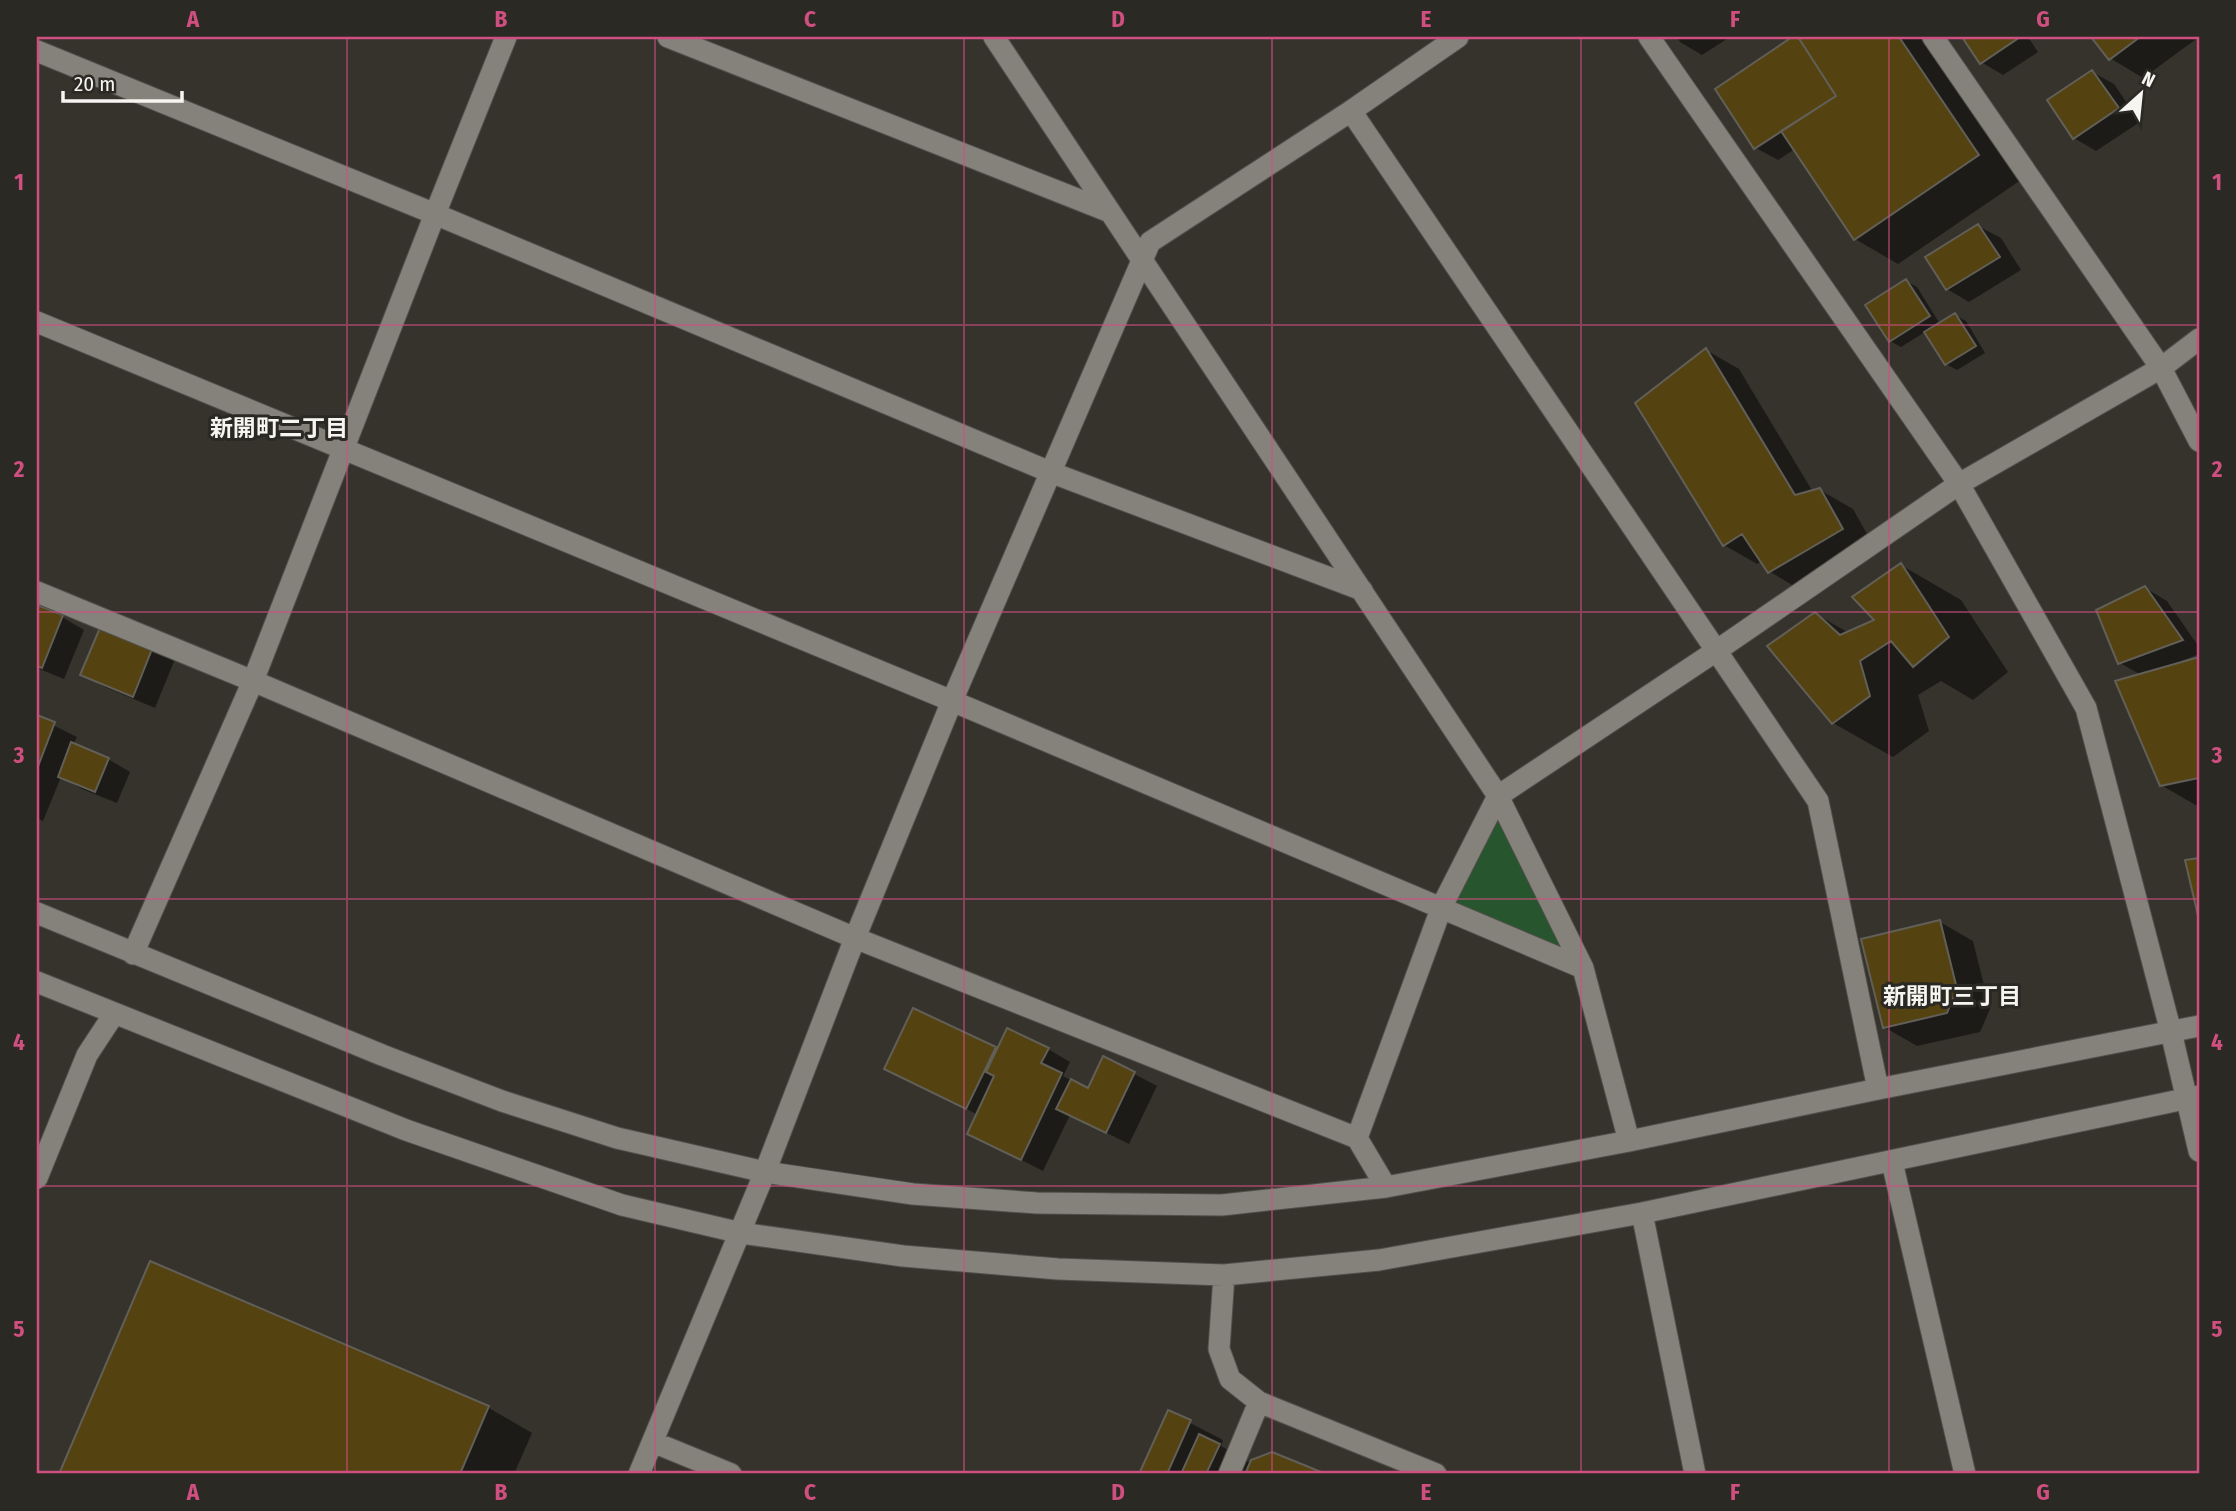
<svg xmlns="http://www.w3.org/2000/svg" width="2236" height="1511" font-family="'Fira Sans Condensed','Noto Sans JP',sans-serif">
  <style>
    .green { fill: #27552e }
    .shadow { fill: #0007 }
    .building { fill: #544210; stroke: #615f58; stroke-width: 2 }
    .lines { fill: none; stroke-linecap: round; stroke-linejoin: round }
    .minor-casing { stroke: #514f4a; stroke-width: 23 }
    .minor { stroke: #85827b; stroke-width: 21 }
    .grid { fill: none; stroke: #cf4f80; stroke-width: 2; stroke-opacity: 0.55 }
    .labels { text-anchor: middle; stroke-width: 6; stroke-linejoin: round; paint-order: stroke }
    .neighbourhood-label { font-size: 23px; font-weight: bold; fill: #f6f5f1; stroke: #2b2923 }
    .neatline { fill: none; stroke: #cf4f80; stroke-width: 2.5 }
    .grid-label { font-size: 23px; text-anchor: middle; font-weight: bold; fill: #cf4f80 }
  </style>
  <rect width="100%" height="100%" fill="#36332d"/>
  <path class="green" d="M1498,796L1583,968L1442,906Z"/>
  <path class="shadow" d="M1677,37H1730L1702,55L1680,42Z
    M1796,37H1924L2021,180L1898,264L1855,239L1795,149L1778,160L1756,148L1718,89Z
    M1964,37H2028L2038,52L2003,75L1981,62Z
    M2093,37H2199L2143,78L2110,58Z
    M2092,72L2114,84L2140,122L2096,151L2074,138Z
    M1978,226L2001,238L2021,270L1969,302L1947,289Z
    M1906,281L1917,287L1940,324L1955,315L1966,321L1985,353L1957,370L1946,364L1925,332L1901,347L1890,341Z
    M1706,350L1739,369L1813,492L1820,490L1853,509L1875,548L1802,591L1769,571L1762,561L1757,564L1724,545Z
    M1901,565L1961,600L2008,672L1973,700L1941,681L1918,695L1929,731L1893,757L1833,723L1770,646L1816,614L1849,633L1877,621Z
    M2145,588L2167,601L2199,647V654L2181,661L2182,664L2199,659V807L2161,785L2141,675L2120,663Z
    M37,606L62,617L84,630L64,679L37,668Z
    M103,625L175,659L155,708L105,687L83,675Z
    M37,717L77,737L73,745L108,759L130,772L117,803L82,789L61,777L43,821L37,818Z
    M1940,922L1973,941L1990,1009L1980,1032L1917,1046L1884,1027Z
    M914,1011L998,1051L1048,1049L1070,1062L1063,1076L1089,1090L1104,1058L1157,1086L1129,1144L1070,1115L1043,1171L969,1133L978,1115L886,1068Z
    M151,1263L489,1408L532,1433L514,1474H61Z
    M1169,1412L1223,1440L1221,1446L1251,1463L1272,1454L1321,1474H1141Z"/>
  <path class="building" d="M1792,37H1798L1836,96L1754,149L1715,89Z
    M1798,37H1899L1979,155L1854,240L1781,131L1836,96Z
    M1962,37H2015L2017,39L1980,64Z
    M2091,37H2140L2109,60Z
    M2092,70L2119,108L2073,139L2047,100Z
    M1978,224L2000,257L1946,290L1925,257Z
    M1906,279L1930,316L1889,342L1865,305Z
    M1955,313L1976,346L1945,365L1924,332Z
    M1706,348L1795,495L1820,488L1843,529L1768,573L1742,534L1723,546L1635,403Z
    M1901,563L1949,637L1913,667L1891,641L1860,661L1870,696L1832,724L1767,646L1815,612L1840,635L1874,620L1852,597Z
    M2145,586L2183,640L2118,664L2096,610Z
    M37,605L63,615L42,668L37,666Z
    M102,623L154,644L133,697L80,675Z
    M2199,657V778L2160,786L2115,681Z
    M37,715L55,722L37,769Z
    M71,742L109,758L95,792L58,777Z
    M2199,858V920L2185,860Z
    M1940,920L1957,989L1947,1013L1883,1028L1861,939Z
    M913,1008L996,1047L966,1109L884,1069Z
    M1007,1028L1049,1048L1041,1063L1062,1073L1021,1160L967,1134L994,1076L986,1072Z
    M1103,1056L1135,1072L1106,1133L1056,1109L1071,1079L1088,1088Z
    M150,1261L489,1406L460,1474H59Z
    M1168,1410L1191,1420L1167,1474H1139Z
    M1199,1434L1220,1444L1206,1474H1181Z
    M1272,1452L1326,1474H1245L1251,1460Z"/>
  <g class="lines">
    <defs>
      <path id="minor" d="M668,37L1110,212
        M994,37L1498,796L1583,968L1629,1141
        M1649,37L1959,484L2086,708L2171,1032L2199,1151
        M1933,37L2161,368L2199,441
        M37,51L435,214L1050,472L1362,590
        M1351,111L1818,801L1878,1089
        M37,322L952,701L1583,968
        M37,592L253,681L855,938L1357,1138
        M37,913L382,1055L502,1101L617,1138L765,1172L913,1194L1037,1203L1222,1205L1386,1187L1629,1141L1878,1089L2199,1026
        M133,954L253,681L435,214L506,37
        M37,982L406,1130L622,1205L741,1233L903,1256L1058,1269L1224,1275L1379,1260L1642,1213L2199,1096
        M1892,1162L1965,1474
        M37,1178L87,1055L114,1014
        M1386,1187L1357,1138L1442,906L1498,796L1716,651L1959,484L2161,368L2199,339
        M1642,1213L1695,1474
        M1224,1275L1219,1349L1230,1379L1259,1402L1436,1474
        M653,1442L731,1474
        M639,1474L765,1172L855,938L952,701L1150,242L1351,111L1458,37
        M1229,1474L1259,1402"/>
    </defs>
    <use href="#minor" class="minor-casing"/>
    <use href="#minor" class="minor"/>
  </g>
  <path class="grid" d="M347,37V1474M655,37V1474M964,37V1474M1272,37V1474M1581,37V1474M1889,37V1474M37,325H2199M37,612H2199M37,899H2199M37,1186H2199"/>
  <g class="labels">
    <g class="neighbourhood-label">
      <text x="279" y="436">新開町二丁目</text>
      <text x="1952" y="1004">新開町三丁目</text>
    </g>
  </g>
  <rect width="2236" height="1511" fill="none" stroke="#2b2923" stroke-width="77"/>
  <g transform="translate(2141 94) rotate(27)" stroke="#2b2923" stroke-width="5" paint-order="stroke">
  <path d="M0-5L12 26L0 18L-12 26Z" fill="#f6f5f1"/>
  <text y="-10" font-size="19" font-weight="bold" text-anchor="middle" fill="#f6f5f1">N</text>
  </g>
  <path d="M63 91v10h119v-10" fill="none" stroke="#f6f5f1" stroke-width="3.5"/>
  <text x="74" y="91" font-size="21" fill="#f6f5f1" stroke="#2b2923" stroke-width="5" paint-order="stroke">20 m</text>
  <rect x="38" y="38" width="2160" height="1434" class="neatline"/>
  <g class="grid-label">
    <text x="193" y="27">A</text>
    <text x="501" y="27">B</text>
    <text x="810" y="27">C</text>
    <text x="1118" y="27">D</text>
    <text x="1426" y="27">E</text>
    <text x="1735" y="27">F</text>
    <text x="2043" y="27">G</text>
    <text x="19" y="190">1</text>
    <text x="2217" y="190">1</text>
    <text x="19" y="477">2</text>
    <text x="2217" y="477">2</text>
    <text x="19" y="763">3</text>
    <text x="2217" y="763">3</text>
    <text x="19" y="1050">4</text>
    <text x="2217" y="1050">4</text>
    <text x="19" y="1337">5</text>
    <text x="2217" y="1337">5</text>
    <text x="193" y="1500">A</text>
    <text x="501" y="1500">B</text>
    <text x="810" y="1500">C</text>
    <text x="1118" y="1500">D</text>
    <text x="1426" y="1500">E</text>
    <text x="1735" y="1500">F</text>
    <text x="2043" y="1500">G</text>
  </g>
</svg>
